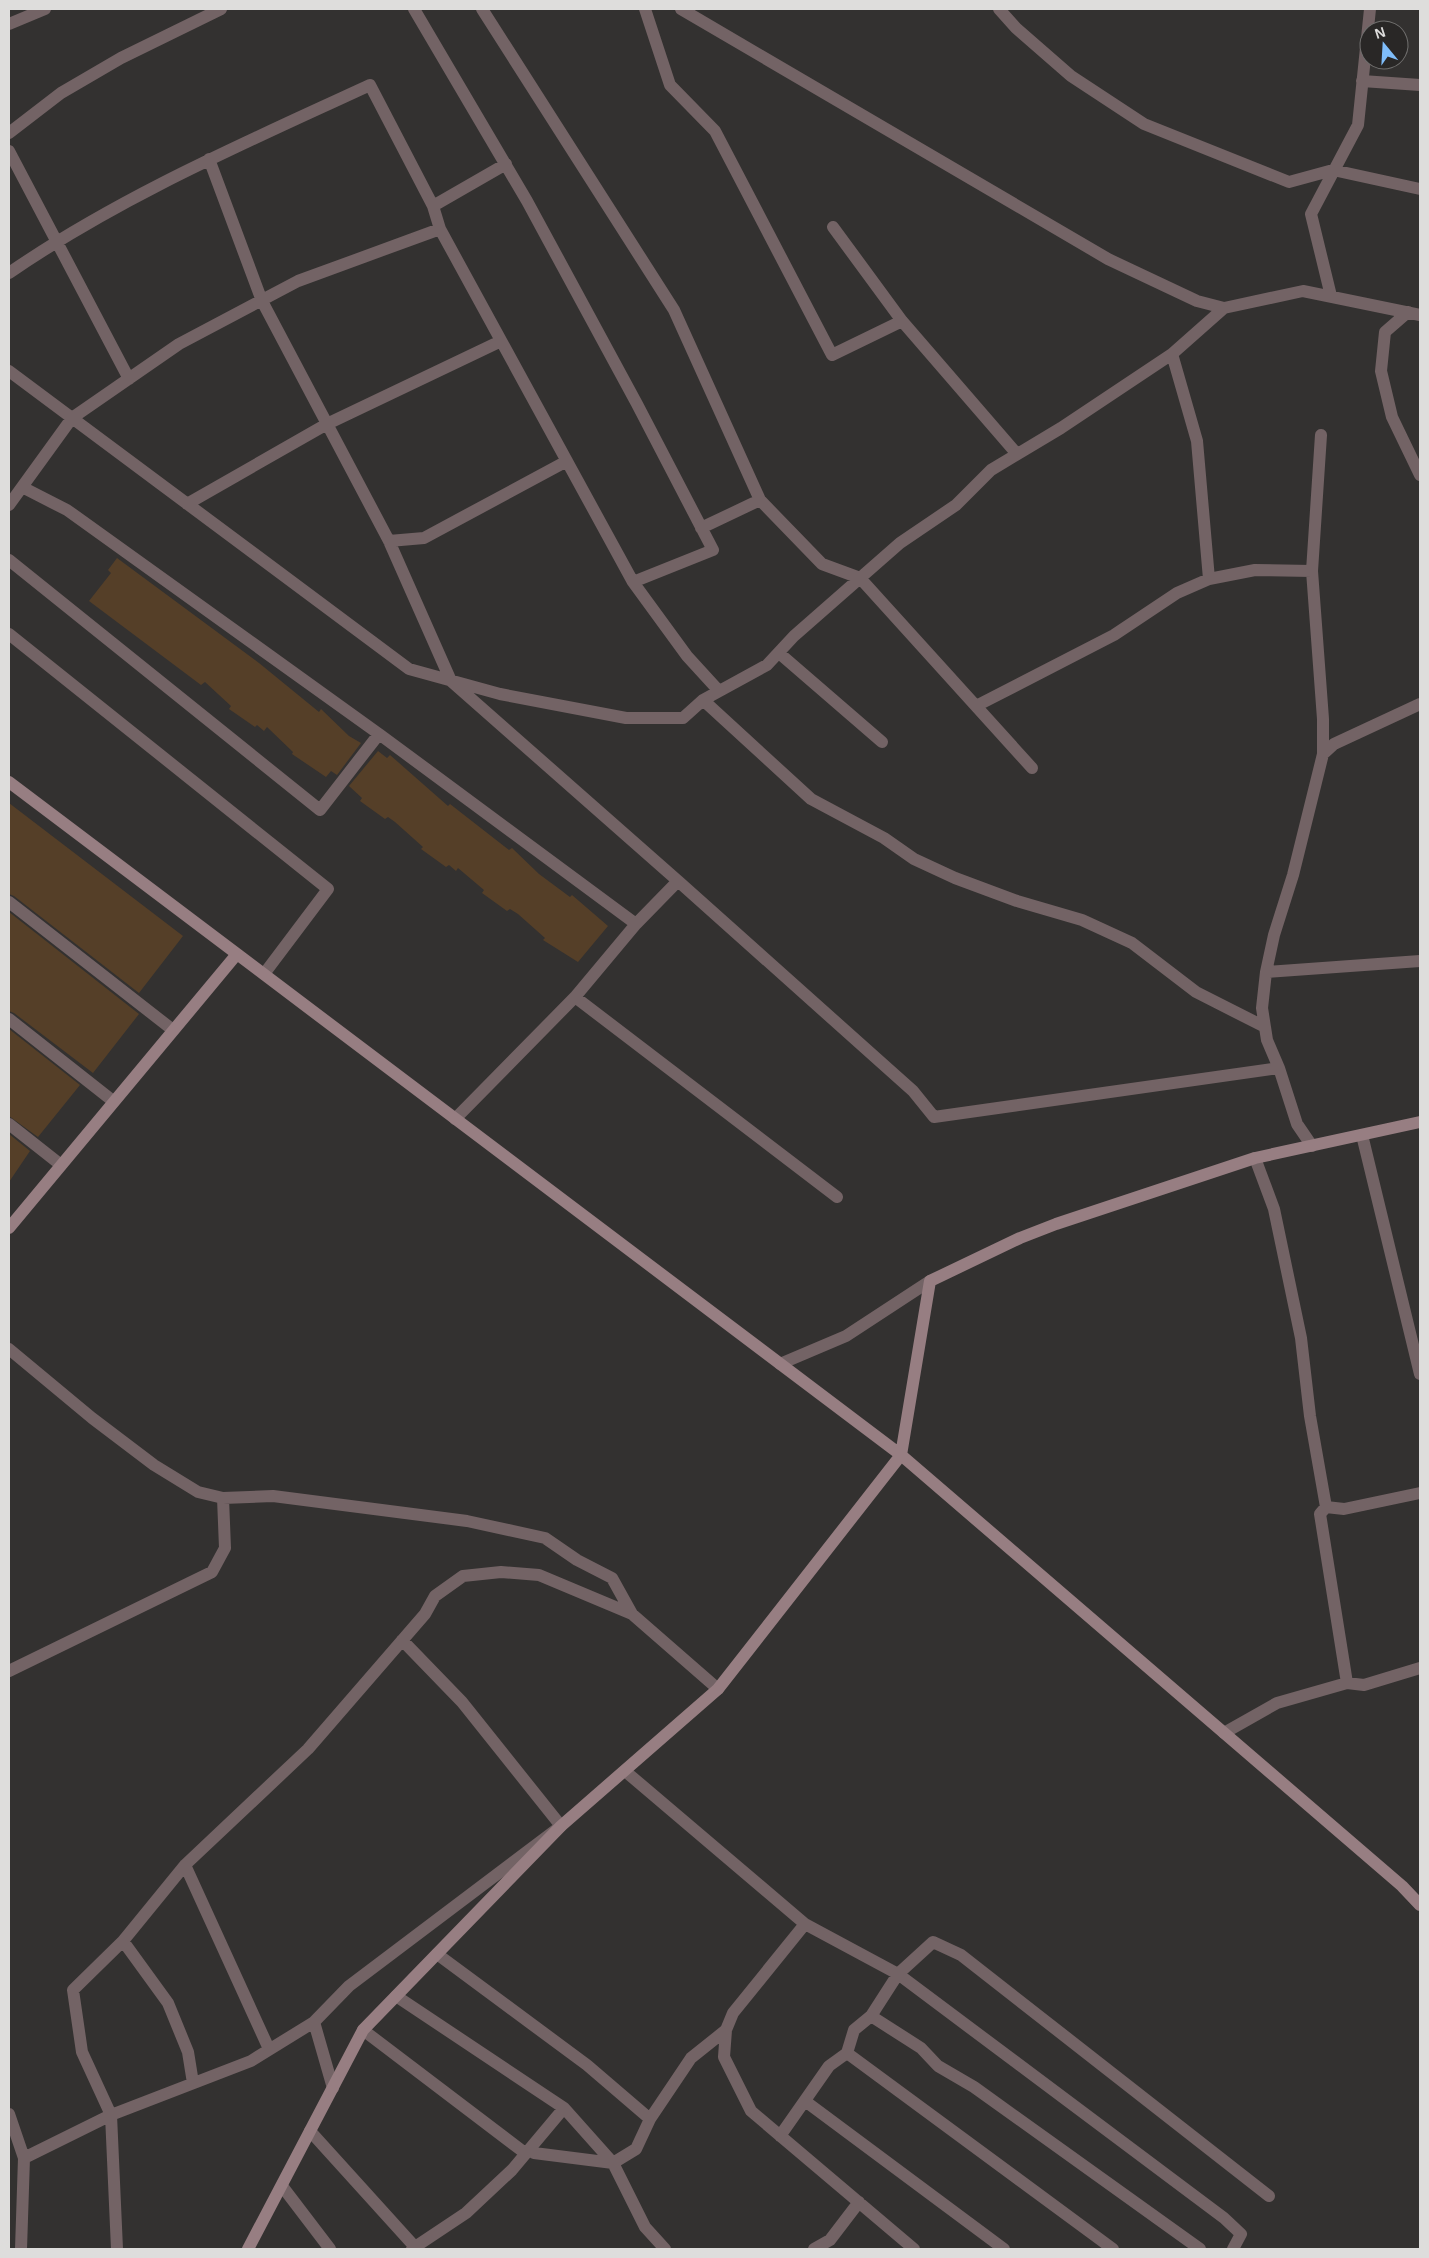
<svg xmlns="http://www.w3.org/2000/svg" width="1429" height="2258" font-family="Helvetica,sans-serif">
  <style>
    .building { fill: #553f28 }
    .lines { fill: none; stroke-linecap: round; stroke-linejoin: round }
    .street { stroke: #736365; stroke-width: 12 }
    .secondary { stroke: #977e82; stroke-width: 12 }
  </style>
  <rect width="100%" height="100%" fill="#333130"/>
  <path class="building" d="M117,558L259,663L319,712L321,709L349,736L361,743L337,775L331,771L326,777L292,754L293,752L267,727L264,731L257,725L255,727L229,709L231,706L205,682L201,685L89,601L111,573L108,570Z
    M378,751L387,758L390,755L448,806L450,804L509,850L512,848L539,874L570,897L572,895L608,926L578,962L543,940L545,938L518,914L510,909L507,911L482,893L484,890L458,868L456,871L449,865L446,867L421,849L423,847L395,822L388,817L385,819L360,801L362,798L349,786Z
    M9,803L183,936L139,993L14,896L9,894Z
    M9,912L139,1014L93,1073L14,1013L9,1011Z
    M9,1029L80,1085L38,1137L9,1116Z
    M9,1134L30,1151L9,1182Z"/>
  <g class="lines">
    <path class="street" d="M414,9L527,201L637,404L713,550L633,582L687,656L719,691
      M482,9L674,310L760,500L822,564L860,578L1032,768
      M645,9L670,85L715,131L832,355L902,321
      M681,9L1108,259L1197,301L1224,308
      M999,9L1016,28L1071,76L1144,124L1289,182L1333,170L1420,189
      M9,24L45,9
      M1362,81L1420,85
      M9,133L61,93L121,58L221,9
      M9,151L129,379
      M209,159L262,301L389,541L451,681L678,881L636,924L575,997L455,1119
      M433,206L506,164
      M833,227L902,321L1017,454
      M9,273C121,196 247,142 370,85L433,206L440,229
      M1331,296L1311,214L1358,125L1370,9
      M1408,312L1385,332L1381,371L1392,417L1420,475
      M1172,354L1197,441L1209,579
      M9,371L72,418L179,344L298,281L440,229L633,582
      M187,504L327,424L501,341
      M9,505L72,418L409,669L500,694L626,718H683L703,700L767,665L794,636L900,543L956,505L991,470L1061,428L1172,354L1224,308L1303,291L1420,315
      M701,528L760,500
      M389,541L424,538L567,461
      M9,560L320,810L379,734L67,510L22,487
      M1312,571L1321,435
      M9,634L328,889L264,974
      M779,653L882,742
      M703,700L811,799L884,838L914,859L955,878L1017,901L1082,920L1132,943L1196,992L1265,1027
      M976,706L1114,635L1177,593L1209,579L1255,570L1312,571L1323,719V754L1293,875L1274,935L1266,972L1262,1008L1267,1040L1279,1068L1297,1124L1312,1146
      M379,734L636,924
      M1323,754L1334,744L1420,704
      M678,881L913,1091L934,1117L1279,1068
      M9,902L173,1030
      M1266,972L1420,961
      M575,997L837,1197
      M9,1019L113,1101
      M9,1124L61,1165
      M1362,1135L1420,1374
      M1255,1158L1274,1209L1301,1338L1310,1416L1326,1507
      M9,1349L92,1418L154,1465L198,1492L223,1498L273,1496L467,1521L545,1538L577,1560L612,1578L632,1614L718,1689
      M780,1364L846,1336L930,1281
      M1326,1507L1320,1514L1347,1683
      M1326,1507L1344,1509L1420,1493
      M402,1640L462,1702L561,1826L349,1986L314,2022L251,2061L111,2115L82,2052L73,1990L123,1941L185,1865L308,1749L425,1614L435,1596L463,1576L501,1572L539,1575L632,1614
      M9,1671L212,1572L225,1548L223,1498
      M1224,1733L1277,1703L1347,1683L1364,1685L1420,1668
      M625,1771L805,1924L733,2013L726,2030L724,2057L751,2111L914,2249
      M185,1865L269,2049
      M805,1924L898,1974L1224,2218L1241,2234L1233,2249
      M123,1941L168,2003L188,2052L193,2083
      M396,1996L564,2108L613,2163L636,2149L650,2119L587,2065L437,1954
      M871,2016L921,2048L938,2066L974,2087L1200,2249
      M314,2022L333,2088
      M363,2030L525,2153
      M847,2053L1113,2249
      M805,2101L1004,2249
      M9,2114L24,2158
      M650,2119L691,2058L726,2030
      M310,2131L415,2247
      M780,2136L829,2066L847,2053L854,2030L871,2016L898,1974L933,1942L961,1955L1269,2196
      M534,2153L613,2163L645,2227L665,2249
      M282,2186L330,2249
      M21,2249L24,2158L111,2115L117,2249
      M412,2249L466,2213L512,2170L564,2108
      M814,2249L830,2240L859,2202"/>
    <path class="secondary" d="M9,782L901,1455L1402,1886L1420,1905
      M9,1228L237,954
      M248,2249L363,2030L561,1826L718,1689L901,1455L930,1281L1020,1238L1056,1224L1255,1158L1420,1122"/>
  </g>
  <rect width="1429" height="2258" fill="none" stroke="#dedddc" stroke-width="20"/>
  <g transform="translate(1384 45) rotate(342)"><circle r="24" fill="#292726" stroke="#71706f"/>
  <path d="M0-4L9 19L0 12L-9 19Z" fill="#7fbdfa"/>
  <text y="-8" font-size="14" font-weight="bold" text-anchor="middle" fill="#dedddc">N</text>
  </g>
</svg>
